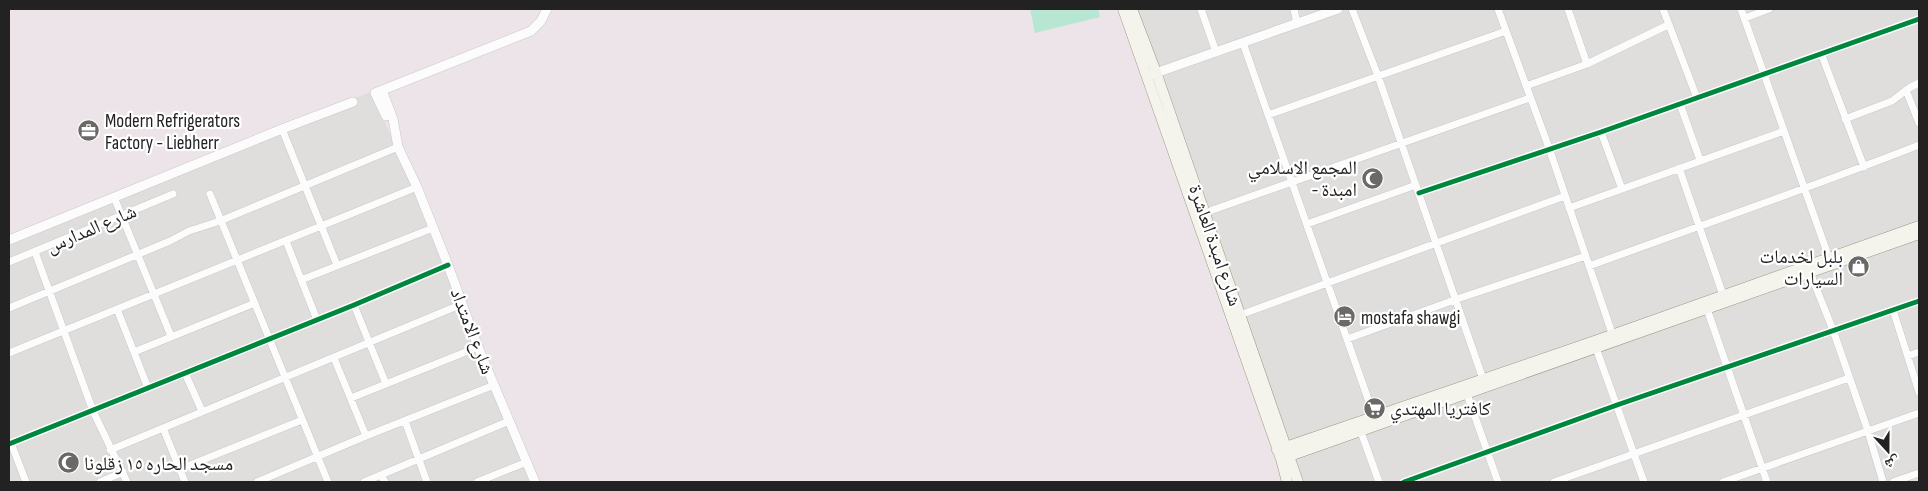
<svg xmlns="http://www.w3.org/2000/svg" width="1928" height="491" font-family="'Sofia Sans Condensed','Noto Naskh Arabic',sans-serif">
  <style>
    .residential { fill: #dfdedc }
    .industrial { fill: #ede4e9 }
    .pitch { fill: #b7e6d2 }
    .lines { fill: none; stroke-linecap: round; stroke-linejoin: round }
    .minor-casing { stroke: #c9c8c7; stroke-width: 8 }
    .tertiary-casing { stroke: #c9c8c7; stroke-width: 10 }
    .secondary-casing { stroke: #999a82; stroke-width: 11 }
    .minor { stroke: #fdfcfc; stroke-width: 7 }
    .tertiary { stroke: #fdfcfc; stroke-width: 9 }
    .secondary { stroke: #f4f4ed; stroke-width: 10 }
    .cycleway-casing { stroke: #fff; stroke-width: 8 }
    .cycleway { stroke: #00873e; stroke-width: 5 }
    .labels { text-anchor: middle; stroke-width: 4.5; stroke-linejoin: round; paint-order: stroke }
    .poi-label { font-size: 19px; fill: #222; stroke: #fff; text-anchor: start }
    .street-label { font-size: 19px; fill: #222; stroke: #fff }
  </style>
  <rect width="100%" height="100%" fill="#f0eeeb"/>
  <path class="residential" d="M9,9H1919V482H9Z"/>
  <path class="industrial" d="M9,9H1131L1298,482H536L372,91L9,244Z"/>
  <path class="pitch" d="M1030,9H1098L1100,17L1035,33Z"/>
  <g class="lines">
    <defs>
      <path id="minor" d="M1201,9L1216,52
        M1294,9L1297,24
        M1352,9L1378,76L1483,379
        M1498,9L1549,148L1614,339
        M1568,9L1587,64
        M1663,9L1697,98
        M1741,9L1829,258
        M1745,18L1769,9
        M1243,43L1374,416
        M1821,53L1864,167
        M1526,86L1587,64L1668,25
        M1906,90L1919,123
        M1680,104L1700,160
        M1268,115L1506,31
        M1845,119L1892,101L1909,88L1919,83
        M282,129L337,265
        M1601,132L1622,189
        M1679,168L1723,295
        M1419,193L1601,132L1919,19
        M210,194L328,482
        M114,197L171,336
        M1569,208L1784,131
        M1204,213L1530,98
        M1307,224L1416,185
        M286,241L317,320
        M35,252L93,411L127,482
        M9,262L173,194
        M1589,266C1699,226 1810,188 1919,145
        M1809,270L1833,330L1868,431L1883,482
        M301,280L433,228
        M354,305L386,384
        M9,308L170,241L189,231L220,221L398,147
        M117,309L148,388
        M1707,309L1767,482
        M1893,310L1919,392
        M1240,315L1565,196
        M1347,339L1457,299L1586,256
        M1596,348L1644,482
        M134,352L255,303
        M9,353L417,187
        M1908,356L1919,352
        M334,358L366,436
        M185,373L202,411
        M1467,394L1498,482
        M351,398L478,347
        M405,421L427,482
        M163,428L185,482
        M1361,432L1379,482
        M11,443L26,482
        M9,444L354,305L448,265
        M110,450L462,304
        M180,469L302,420
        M381,475L385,482
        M100,482L123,472
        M257,482L366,436L494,385
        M364,482L509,421
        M477,482L527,462
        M1404,482L1617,405L1919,301
        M1554,482L1849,378
        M1723,482L1919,413
        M1893,482L1919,473"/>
      <path id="tertiary" d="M1147,76L1338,9
        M382,90L393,119L398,147L417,187L448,265L478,347L535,482
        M386,116L375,93L531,31L541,21L547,9
        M9,240L282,129L353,102"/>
      <path id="secondary" d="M1123,9L1281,459L1287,482
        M1132,9L1156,72L1298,482
        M1277,450L1612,335L1919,226
        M1281,459L1919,234"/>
    </defs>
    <use href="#minor" class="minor-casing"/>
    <use href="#tertiary" class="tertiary-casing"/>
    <use href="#secondary" class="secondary-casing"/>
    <use href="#minor" class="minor"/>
    <use href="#tertiary" class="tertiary"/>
    <use href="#secondary" class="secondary"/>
    <defs>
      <path id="cycleway" d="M1419,193L1601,132L1919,19
        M9,444L354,305L448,265
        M1404,482L1617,405L1919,301"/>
    </defs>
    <use href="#cycleway" class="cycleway-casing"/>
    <use href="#cycleway" class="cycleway"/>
  </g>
  <defs>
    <symbol id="office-disc" viewBox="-11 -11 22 22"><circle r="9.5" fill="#6a6968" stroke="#fff"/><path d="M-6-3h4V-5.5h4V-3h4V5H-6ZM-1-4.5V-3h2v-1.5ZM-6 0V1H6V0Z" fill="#fff"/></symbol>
    <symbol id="mosque-disc" viewBox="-11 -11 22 22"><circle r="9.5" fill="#6a6968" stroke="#fff"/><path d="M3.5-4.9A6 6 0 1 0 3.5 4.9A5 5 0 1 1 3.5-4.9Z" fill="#fff"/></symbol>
    <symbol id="shop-disc" viewBox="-11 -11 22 22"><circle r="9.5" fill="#6a6968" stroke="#fff"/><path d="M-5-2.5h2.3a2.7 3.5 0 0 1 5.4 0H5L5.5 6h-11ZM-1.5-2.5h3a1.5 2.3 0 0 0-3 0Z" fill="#fff"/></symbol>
    <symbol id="hotel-disc" viewBox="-11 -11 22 22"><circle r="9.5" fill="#6a6968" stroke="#fff"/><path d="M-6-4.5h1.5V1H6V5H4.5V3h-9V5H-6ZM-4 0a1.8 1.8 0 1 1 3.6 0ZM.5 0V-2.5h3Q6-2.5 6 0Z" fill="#fff"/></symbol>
    <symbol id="supermarket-disc" viewBox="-11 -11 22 22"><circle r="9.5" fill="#6a6968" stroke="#fff"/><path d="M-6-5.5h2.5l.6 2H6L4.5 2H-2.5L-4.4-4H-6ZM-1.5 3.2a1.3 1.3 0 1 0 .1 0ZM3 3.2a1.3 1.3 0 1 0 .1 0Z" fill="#fff"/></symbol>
  </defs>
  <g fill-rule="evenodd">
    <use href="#office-disc" x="76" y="118" width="25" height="25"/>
    <use href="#mosque-disc" x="1360" y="166" width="25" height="25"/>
    <use href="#shop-disc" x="1846" y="254" width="25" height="25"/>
    <use href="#hotel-disc" x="1332" y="304" width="25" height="25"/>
    <use href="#supermarket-disc" x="1362" y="396" width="25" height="25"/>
    <use href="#mosque-disc" x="56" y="450" width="25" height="25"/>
  </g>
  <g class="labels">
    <g class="poi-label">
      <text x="105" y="127">Modern Refrigerators<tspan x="105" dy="22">Factory - Liebherr</tspan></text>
      <text x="1357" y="174" text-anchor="end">المجمع الاسلامي<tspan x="1357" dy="22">- امبدة</tspan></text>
      <text x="1843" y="263" text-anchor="end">بلبل لخدمات<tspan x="1843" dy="22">السيارات</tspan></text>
      <text x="1361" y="324">mostafa shawgi</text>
      <text x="1390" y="415">كافتريا المهتدي</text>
      <text x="84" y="470">مسجد الحاره ١٥ زقلونا</text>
    </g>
    <g class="street-label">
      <text transform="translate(91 228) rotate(-23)" y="7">شارع المدارس</text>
      <text transform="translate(1216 245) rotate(71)" y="7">شارع امبدة العاشرة</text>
      <text transform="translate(473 331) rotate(69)" y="7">شارع الامتداد</text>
    </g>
  </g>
  <rect width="1928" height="491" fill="none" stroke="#222222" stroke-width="20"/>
  <g transform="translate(1888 451) rotate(159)" stroke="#ffffff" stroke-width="4" paint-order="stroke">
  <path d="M0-4L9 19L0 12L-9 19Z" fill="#222222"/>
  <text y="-8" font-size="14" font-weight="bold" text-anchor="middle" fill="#222222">ش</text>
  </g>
</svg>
